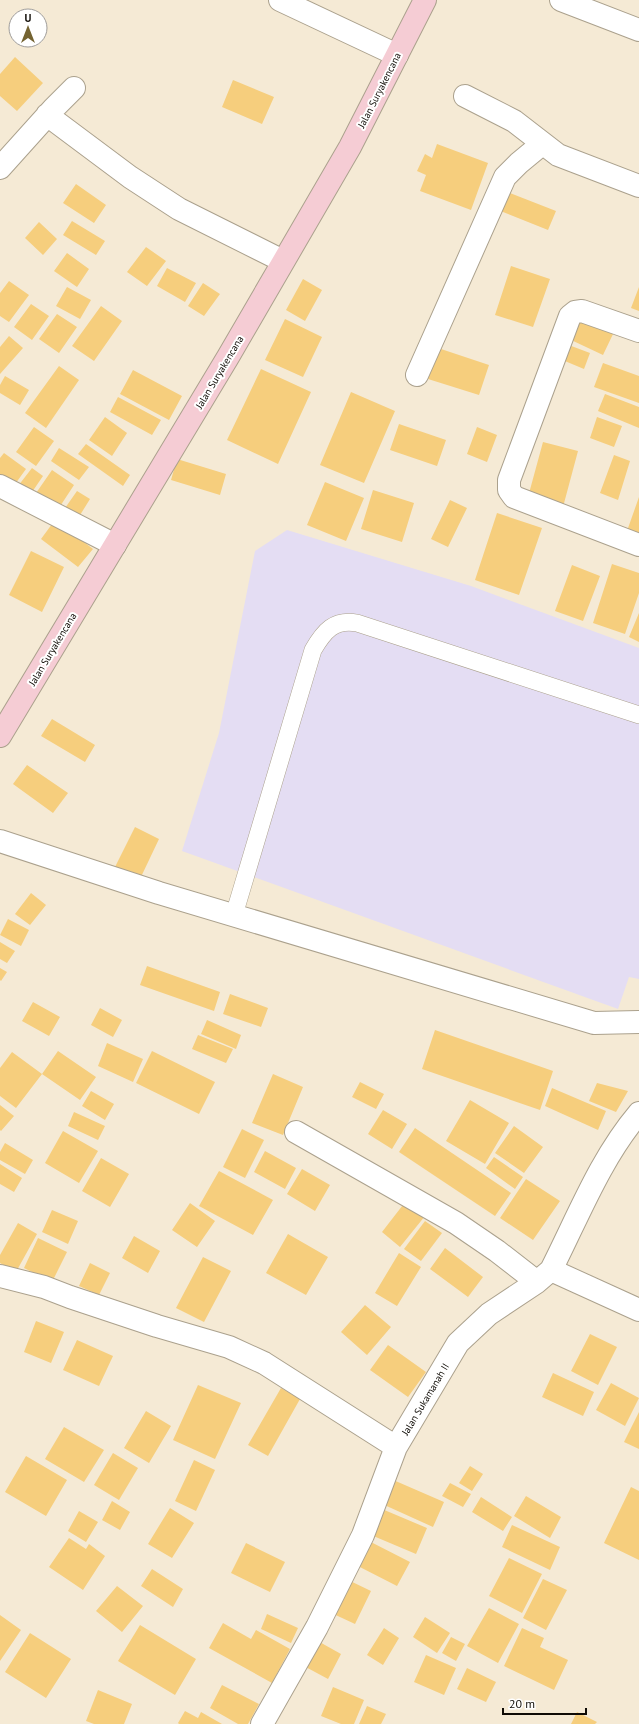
<svg xmlns="http://www.w3.org/2000/svg" width="639" height="1724" font-family="'PT Sans',sans-serif">
  <style>
    .commercial { fill: #e4ddf3 }
    .building { fill: #f6ce7d }
    .lines { fill: none; stroke-linecap: round; stroke-linejoin: round }
    .lane-casing { stroke: #aba18d; stroke-width: 18 }
    .street-casing { stroke: #aba18d; stroke-width: 24 }
    .secondary-casing { stroke: #aba18d; stroke-width: 24 }
    .lane { stroke: #fff; stroke-width: 17 }
    .street { stroke: #fff; stroke-width: 22 }
    .secondary { stroke: #f5ccd4; stroke-width: 22 }
    .labels { text-anchor: middle; stroke-width: 4; stroke-linejoin: round; paint-order: stroke }
    .street-label { font-size: 10px; fill: #0f0b05; stroke: #fff }
  </style>
  <rect width="100%" height="100%" fill="#f5ead5"/>
  <path class="commercial" d="M287,530L471,586L639,648V979L629,977L618,1009L182,851L219,733L255,551Z"/>
  <path class="building" d="M15,57L43,83L17,111L0,96V74Z
    M233,80L274,97L262,124L222,107Z
    M437,144L488,163L471,210L420,191L426,175L417,171L425,154L432,158Z
    M76,184L106,205L94,223L63,203Z
    M505,191L556,211L548,230L498,210Z
    M72,221L105,241L96,255L63,235Z
    M39,222L57,239L43,255L25,238Z
    M146,247L166,261L147,286L127,272Z
    M67,253L89,269L77,287L54,271Z
    M511,266L550,279L533,327L495,315Z
    M167,268L196,283L185,302L157,286Z
    M303,279L322,290L305,321L286,310Z
    M9,281L29,295L9,322L0,316V293Z
    M203,283L220,294L204,316L188,306Z
    M67,287L91,300L80,319L56,306Z
    M639,287V311L631,308Z
    M31,304L49,316L32,340L14,327Z
    M101,306L122,321L94,361L72,346Z
    M57,314L77,327L59,353L39,339Z
    M580,316L614,332L603,355L569,339Z
    M285,319L322,337L303,377L265,360Z
    M9,336L23,348L0,374V347Z
    M566,344L590,353L584,369L560,359Z
    M438,348L489,365L479,395L428,379Z
    M603,363L639,376V403L594,387Z
    M59,366L79,380L46,428L25,413Z
    M261,369L311,392L278,464L227,440Z
    M133,370L182,396L169,420L120,394Z
    M5,376L29,390L20,405L0,393V385Z
    M351,392L395,411L364,483L320,465Z
    M605,394L639,407V428L598,411Z
    M118,397L161,420L152,435L110,412Z
    M105,417L127,433L112,456L89,440Z
    M597,417L622,426L614,447L590,438Z
    M399,424L446,440L437,466L390,450Z
    M34,427L54,441L36,466L16,452Z
    M477,427L497,435L487,462L467,454Z
    M543,442L578,451L563,507L528,497Z
    M86,444L130,475L123,486L78,454Z
    M59,448L89,467L79,480L51,461Z
    M4,453L26,469L13,487L0,478V458Z
    M614,455L630,461L618,500L600,493Z
    M177,459L226,474L220,495L171,480Z
    M32,468L43,476L30,495L18,486Z
    M52,470L74,485L57,511L34,496Z
    M325,482L364,498L346,541L307,525Z
    M373,490L414,503L402,542L361,529Z
    M77,491L90,499L77,520L63,511Z
    M639,497V535L627,531Z
    M450,500L467,508L448,547L431,539Z
    M497,513L542,528L519,595L475,580Z
    M55,520L93,549L78,567L41,539Z
    M31,551L64,567L42,612L9,595Z
    M612,564L639,573V593L625,634L593,623Z
    M572,565L600,576L583,621L555,611Z
    M639,613V642L629,637Z
    M52,719L95,745L85,762L41,736Z
    M27,765L68,793L53,813L13,784Z
    M135,827L159,839L140,879L115,867Z
    M31,893L46,905L30,925L15,914Z
    M8,919L29,930L21,946L0,935Z
    M0,942L15,951L7,963L0,959Z
    M147,966L220,992L214,1011L140,985Z
    M0,968L7,972L1,981L0,980Z
    M230,994L268,1008L261,1027L223,1014Z
    M33,1002L60,1017L49,1036L22,1021Z
    M100,1008L122,1020L113,1037L91,1025Z
    M207,1020L241,1035L236,1049L201,1034Z
    M435,1030L553,1071L540,1110L422,1069Z
    M198,1035L233,1049L226,1063L192,1049Z
    M107,1043L143,1059L133,1082L98,1066Z
    M58,1051L96,1077L80,1100L42,1074Z
    M152,1051L215,1082L199,1114L136,1083Z
    M12,1052L42,1074L16,1108L0,1096V1068Z
    M273,1074L303,1087L283,1135L252,1123Z
    M360,1082L384,1094L376,1109L352,1097Z
    M597,1083L628,1091L616,1112L589,1101Z
    M552,1088L606,1111L598,1130L545,1106Z
    M91,1091L114,1104L105,1120L82,1106Z
    M470,1100L509,1123L485,1164L446,1141Z
    M0,1105L14,1116L1,1131L0,1130Z
    M383,1110L407,1124L392,1149L368,1134Z
    M74,1112L105,1126L98,1140L68,1126Z
    M514,1126L543,1147L524,1173L495,1153Z
    M415,1128L511,1193L495,1216L399,1152Z
    M242,1129L264,1140L245,1178L223,1167Z
    M63,1131L98,1151L79,1183L45,1163Z
    M5,1143L33,1160L25,1174L0,1160V1152Z
    M265,1151L296,1168L285,1189L254,1172Z
    M494,1157L523,1177L515,1189L486,1168Z
    M101,1158L129,1174L110,1207L82,1191Z
    M0,1164L22,1178L14,1192L0,1184Z
    M302,1169L330,1185L315,1211L287,1194Z
    M219,1171L273,1200L253,1235L199,1206Z
    M526,1179L560,1201L533,1240L500,1218Z
    M406,1201L425,1216L400,1247L382,1232Z
    M190,1203L215,1221L197,1247L172,1230Z
    M52,1210L78,1221L68,1244L42,1232Z
    M425,1221L442,1233L421,1261L404,1249Z
    M18,1223L37,1234L16,1272L0,1263V1255Z
    M288,1234L328,1257L306,1295L266,1273Z
    M134,1236L160,1251L148,1273L122,1258Z
    M38,1238L67,1252L52,1282L24,1268Z
    M445,1248L483,1277L468,1297L430,1269Z
    M399,1253L421,1267L397,1306L375,1293Z
    M203,1257L231,1271L204,1322L176,1308Z
    M90,1263L110,1273L99,1295L79,1286Z
    M365,1305L391,1327L367,1355L341,1332Z
    M36,1321L64,1332L51,1363L24,1352Z
    M590,1334L617,1347L598,1385L571,1371Z
    M77,1340L113,1356L99,1386L63,1370Z
    M388,1345L426,1372L408,1397L370,1370Z
    M553,1373L594,1392L583,1416L542,1397Z
    M611,1383L639,1398L625,1426L596,1410Z
    M198,1385L241,1403L215,1459L173,1440Z
    M281,1388L300,1399L268,1456L248,1445Z
    M146,1411L171,1426L149,1463L124,1448Z
    M639,1412V1449L624,1442Z
    M64,1427L104,1450L84,1482L45,1459Z
    M113,1453L138,1468L119,1500L94,1485Z
    M26,1456L67,1480L46,1516L5,1492Z
    M194,1460L215,1470L196,1511L175,1501Z
    M470,1466L483,1474L472,1491L459,1483Z
    M391,1479L444,1502L433,1527L380,1503Z
    M450,1483L471,1494L463,1507L442,1496Z
    M631,1487L639,1491V1560L604,1543Z
    M526,1496L561,1517L550,1538L514,1516Z
    M481,1497L512,1517L503,1531L472,1512Z
    M112,1501L130,1512L120,1530L102,1520Z
    M170,1508L194,1523L172,1558L148,1544Z
    M382,1509L427,1528L416,1554L371,1535Z
    M79,1511L98,1522L86,1542L68,1531Z
    M512,1525L560,1547L550,1570L502,1547Z
    M69,1538L86,1549L89,1544L105,1556L83,1590L49,1567Z
    M365,1539L410,1562L397,1586L352,1563Z
    M246,1543L285,1562L270,1592L231,1573Z
    M509,1558L542,1574L522,1613L489,1596Z
    M152,1569L183,1589L173,1607L141,1586Z
    M344,1578L371,1591L355,1624L327,1611Z
    M543,1579L567,1590L546,1630L523,1618Z
    M117,1586L143,1606L122,1632L96,1611Z
    M489,1608L519,1624L498,1663L467,1646Z
    M267,1614L298,1628L291,1643L261,1629Z
    M0,1615L21,1630L0,1661Z
    M425,1617L450,1633L437,1653L413,1637Z
    M223,1623L251,1639L256,1630L290,1649L272,1683L209,1648Z
    M140,1625L196,1659L175,1695L118,1661Z
    M384,1628L399,1638L383,1665L367,1655Z
    M522,1628L544,1638L540,1647L568,1660L554,1690L504,1666Z
    M30,1633L71,1659L46,1698L5,1672Z
    M451,1637L465,1644L456,1661L442,1653Z
    M316,1640L341,1654L328,1679L302,1665Z
    M426,1655L456,1668L444,1695L414,1682Z
    M467,1668L496,1682L486,1702L457,1689Z
    M222,1685L259,1704L248,1724H238L210,1708Z
    M333,1687L364,1700L354,1724H341L321,1716Z
    M98,1690L132,1704L124,1724H94L86,1721Z
    M367,1706L386,1714L381,1724H359Z
    M185,1711L198,1718L201,1712L222,1724H179L178,1723Z
    M577,1712L597,1722L595,1724H571Z"/>
  <g class="lines">
    <defs>
      <path id="lane" d="M234,915L313,650C324,631 334,619 357,623L639,715"/>
      <path id="street" d="M280,0L397,55
        M561,0L639,30
        M465,96L514,121L558,155L639,186
        M47,115L130,177L179,209L283,261
        M0,168L53,109L74,88
        M639,331L582,311L575,312L570,316L509,480V490L514,497L639,545
        M417,375L505,177L519,163L542,144
        M0,486L115,545
        M0,841L159,893L594,1023L639,1022
        M296,1132L456,1223L497,1251L537,1282
        M551,1270L639,1310
        M0,1276L44,1287L70,1297L157,1326L229,1347L264,1363L396,1447
        M262,1724L317,1627L363,1535L396,1447L458,1343L489,1314L537,1282L551,1270C578,1217 600,1159 639,1113"/>
      <path id="secondary" d="M0,736L228,357L350,147L425,0"/>
    </defs>
    <use href="#lane" class="lane-casing"/>
    <use href="#street" class="street-casing"/>
    <use href="#secondary" class="secondary-casing"/>
    <use href="#lane" class="lane"/>
    <use href="#street" class="street"/>
    <use href="#secondary" class="secondary"/>
  </g>
  <g class="labels">
    <g class="street-label">
      <text transform="translate(379 90) rotate(-63)" y="4">Jalan Suryakencana</text>
      <text transform="translate(219 372) rotate(-59)" y="4">Jalan Suryakencana</text>
      <text transform="translate(52 649) rotate(-59)" y="4">Jalan Suryakencana</text>
      <text transform="translate(425 1399) rotate(-59)" y="4">Jalan Sukamanah II</text>
    </g>
  </g>
  <g transform="translate(28 28)"><circle r="19" fill="#ffffff" stroke="#9f9d9b"/>
  <path d="M0-3L7 15L0 10L-7 15Z" fill="#746331"/>
  <text y="-6" font-size="11" font-weight="bold" text-anchor="middle" fill="#0f0b05">U</text>
  </g>
  <path d="M503 1708v6h83v-6" fill="none" stroke="#0f0b05" stroke-width="2"/>
  <text x="509" y="1708" font-size="12" fill="#0f0b05" stroke="#ffffff" stroke-width="3" paint-order="stroke">20 m</text>
</svg>
